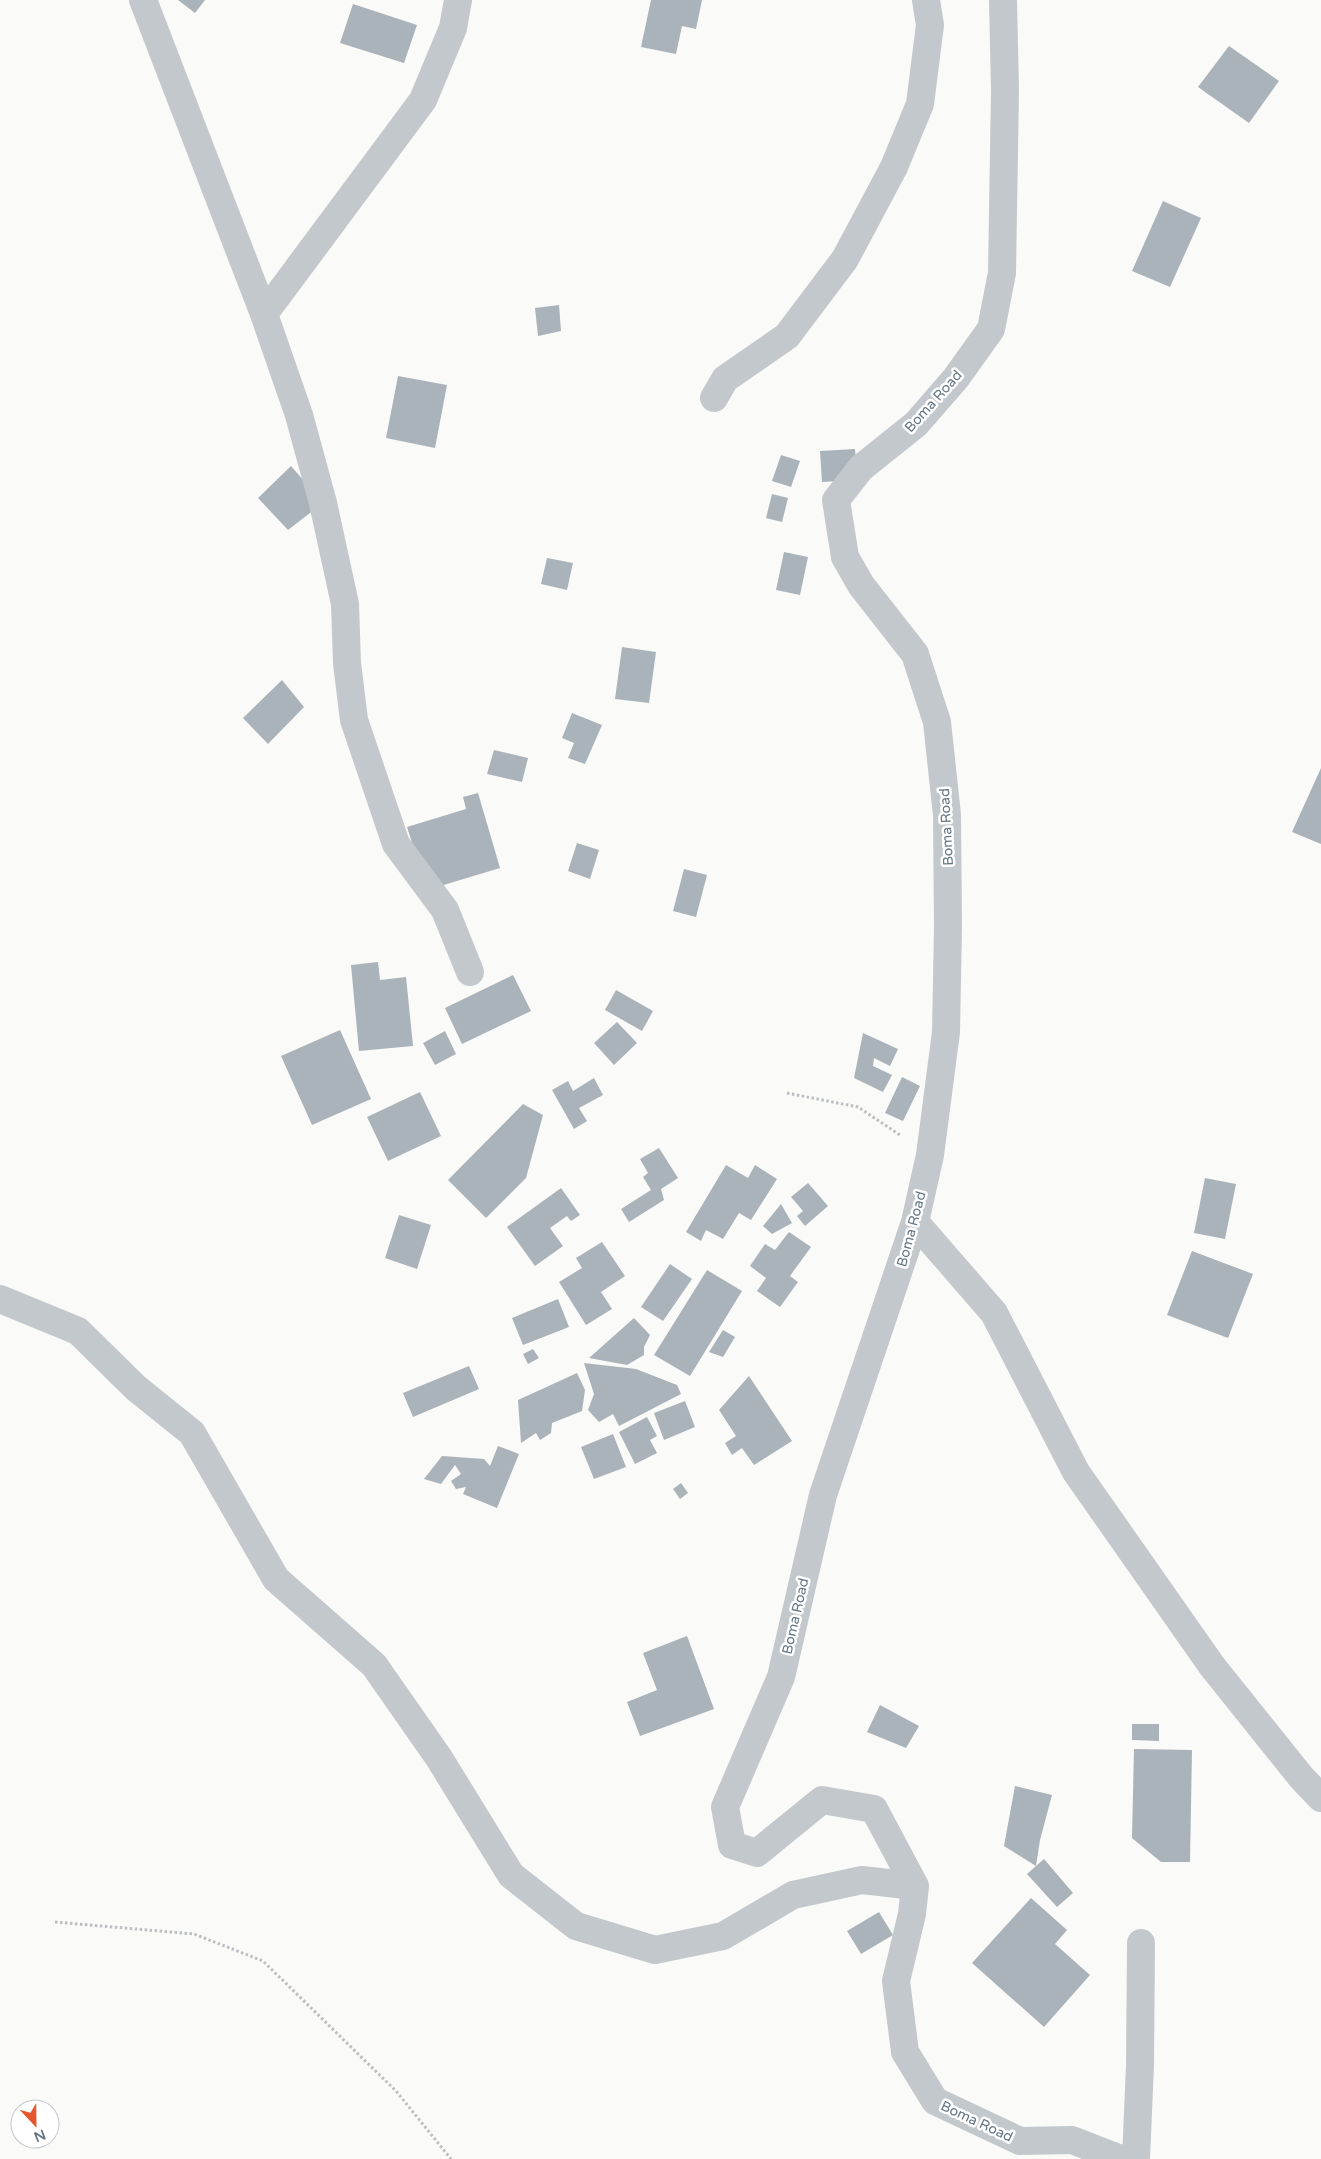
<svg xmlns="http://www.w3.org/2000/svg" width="1321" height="2159" font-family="'Varela Round',sans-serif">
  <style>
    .building { fill: #aab3b9 }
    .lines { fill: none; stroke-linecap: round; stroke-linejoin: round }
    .path { stroke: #bbbfc2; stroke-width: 3; stroke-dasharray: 2.5 2.5; stroke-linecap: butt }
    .minor { stroke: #c3c8cc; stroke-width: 28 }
    .labels { text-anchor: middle; stroke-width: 5; stroke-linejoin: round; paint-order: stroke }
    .street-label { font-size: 14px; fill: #657683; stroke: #fff }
  </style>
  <rect width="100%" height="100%" fill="#fafaf8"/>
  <path class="building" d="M178,0H205L195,13Z
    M651,0H702L696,29L682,26L676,54L641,47Z
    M353,4L417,25L404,63L340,43Z
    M1229,46L1279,81L1249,123L1198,87Z
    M1163,201L1201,218L1170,287L1132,271Z
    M559,305L561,331L538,336L535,308Z
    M398,376L447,385L435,448L386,438Z
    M855,449L857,480L822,482L820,451Z
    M781,455L800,461L791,487L772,481Z
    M291,466L323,503L288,530L258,498Z
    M772,494L788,498L782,522L766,518Z
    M784,552L808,557L800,595L776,590Z
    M547,558L573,563L567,590L541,584Z
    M622,647L656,652L649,703L615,699Z
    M282,680L304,707L268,744L243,718Z
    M572,713L602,725L585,764L568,758L574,743L562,738Z
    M494,750L528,758L522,782L487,774Z
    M1321,768V844L1292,832Z
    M478,793L500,868L427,890L407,827L466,809L463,797Z
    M577,843L599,850L590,879L568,871Z
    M684,869L707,875L696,917L673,911Z
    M378,962L380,980L406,977L413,1046L359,1051L351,965Z
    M513,975L531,1011L462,1044L445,1008Z
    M616,990L653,1011L642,1031L605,1010Z
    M617,1022L637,1043L614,1065L594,1043Z
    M340,1030L371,1099L312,1125L281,1056Z
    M445,1031L456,1054L435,1065L423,1043Z
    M863,1033L898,1049L890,1066L874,1058L873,1066L892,1075L883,1092L854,1078Z
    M902,1077L920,1086L903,1121L885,1113Z
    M594,1078L603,1095L579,1108L587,1121L574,1129L552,1090L568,1081L573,1091Z
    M420,1092L441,1136L388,1161L367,1117Z
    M523,1104L543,1115L526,1178L486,1218L448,1180Z
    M659,1148L678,1178L661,1189L664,1200L629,1222L621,1209L651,1190L643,1177L648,1173L640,1159Z
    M726,1165L748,1178L755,1165L777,1179L751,1220L739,1213L723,1239L706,1230L701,1241L686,1232Z
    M1205,1178L1236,1184L1225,1239L1194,1233Z
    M808,1183L828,1206L805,1226L797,1216L803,1211L791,1197Z
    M561,1188L580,1215L571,1221L567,1216L550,1228L563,1246L535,1266L507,1227Z
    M781,1204L792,1223L772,1234L763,1226Z
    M399,1215L431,1225L417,1269L385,1258Z
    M789,1232L811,1247L790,1276L798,1282L780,1307L757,1291L766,1278L750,1266L765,1244L775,1250Z
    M602,1242L625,1276L601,1292L612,1309L586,1325L559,1282L582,1268L576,1258Z
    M1192,1251L1253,1274L1228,1338L1167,1315Z
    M670,1264L692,1279L663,1321L641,1307Z
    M707,1270L742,1291L690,1376L654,1355Z
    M558,1299L569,1327L523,1345L512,1318Z
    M634,1318L650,1335L644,1347V1355L627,1365L589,1358Z
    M723,1330L735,1337L723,1357L709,1352Z
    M533,1349L539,1358L528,1364L523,1354Z
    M584,1363L636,1369L677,1385L681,1394L619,1426L613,1414L599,1422L588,1410L594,1394Z
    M469,1366L479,1389L413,1417L403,1393Z
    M577,1373L585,1390L582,1411L552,1423L551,1433L540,1440L536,1433L521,1443L518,1400Z
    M749,1376L792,1441L754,1465L742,1448L732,1455L725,1443L736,1436L719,1410Z
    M685,1401L695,1427L664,1440L654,1413Z
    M647,1417L657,1436L650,1440L657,1453L635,1464L619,1432Z
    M613,1434L626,1467L594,1479L581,1447Z
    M498,1446L519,1454L497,1508L463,1494L466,1487L456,1489L451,1481L461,1474L455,1465L441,1484L424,1479L442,1456L484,1459L490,1466Z
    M681,1483L688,1493L680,1499L673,1489Z
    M687,1636L714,1709L640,1736L627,1702L657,1690L643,1653Z
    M880,1705L919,1726L906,1748L867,1732Z
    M1132,1724H1159V1741L1132,1740Z
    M1134,1749L1192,1750L1190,1862H1161L1132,1838Z
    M1015,1786L1052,1795L1040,1840L1036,1866L1044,1859L1073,1893L1057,1907L1027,1874L1036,1866L1004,1846Z
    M1031,1898L1067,1930L1055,1944L1090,1975L1044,2027L972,1963Z
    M879,1912L893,1935L861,1954L847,1931Z"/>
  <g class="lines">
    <path class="path" d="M787,1093L858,1107L900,1135
      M55,1922L194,1934L263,1961L396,2091L451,2159"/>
    <path class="minor" d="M143,0L264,314L299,415L323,503L345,604L347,663L354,720L396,844L445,910L470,972
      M1003,0L1005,90L1002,273L991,329L956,378L916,424L861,468L836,500L845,557L861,585L915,654L937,722L947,815L948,926L946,1032L930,1155L915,1222L823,1495L781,1677L725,1807L732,1845L757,1853L822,1800L874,1809L915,1886L912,1914L896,1981L905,2052L935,2101L1020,2141L1072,2140L1121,2159
      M264,314L423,100L453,28L458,0
      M714,398L725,379L787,336L845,259L894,167L920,104L930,25L926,0
      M915,1222L994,1313L1076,1472L1212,1666L1301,1777L1321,1798
      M0,1299L78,1331L136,1388L192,1433L276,1579L374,1665L439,1758L511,1875L576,1926L655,1950L723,1936L793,1895L862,1880L915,1886
      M1136,2159L1140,2065L1141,1943"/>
  </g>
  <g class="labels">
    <g class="street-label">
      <text transform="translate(933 401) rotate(-48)" y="5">Boma Road</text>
      <text transform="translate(946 827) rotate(-93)" y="5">Boma Road</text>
      <text transform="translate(911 1229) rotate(-75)" y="5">Boma Road</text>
      <text transform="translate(795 1616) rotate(-77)" y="5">Boma Road</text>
      <text transform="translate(977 2121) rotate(25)" y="5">Boma Road</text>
    </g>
  </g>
  <g transform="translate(35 2124) rotate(158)"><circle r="24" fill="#ffffff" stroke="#c1c8cd"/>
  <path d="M0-4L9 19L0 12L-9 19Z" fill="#e4572e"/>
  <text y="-8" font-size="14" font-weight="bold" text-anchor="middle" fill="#657683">N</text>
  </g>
</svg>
